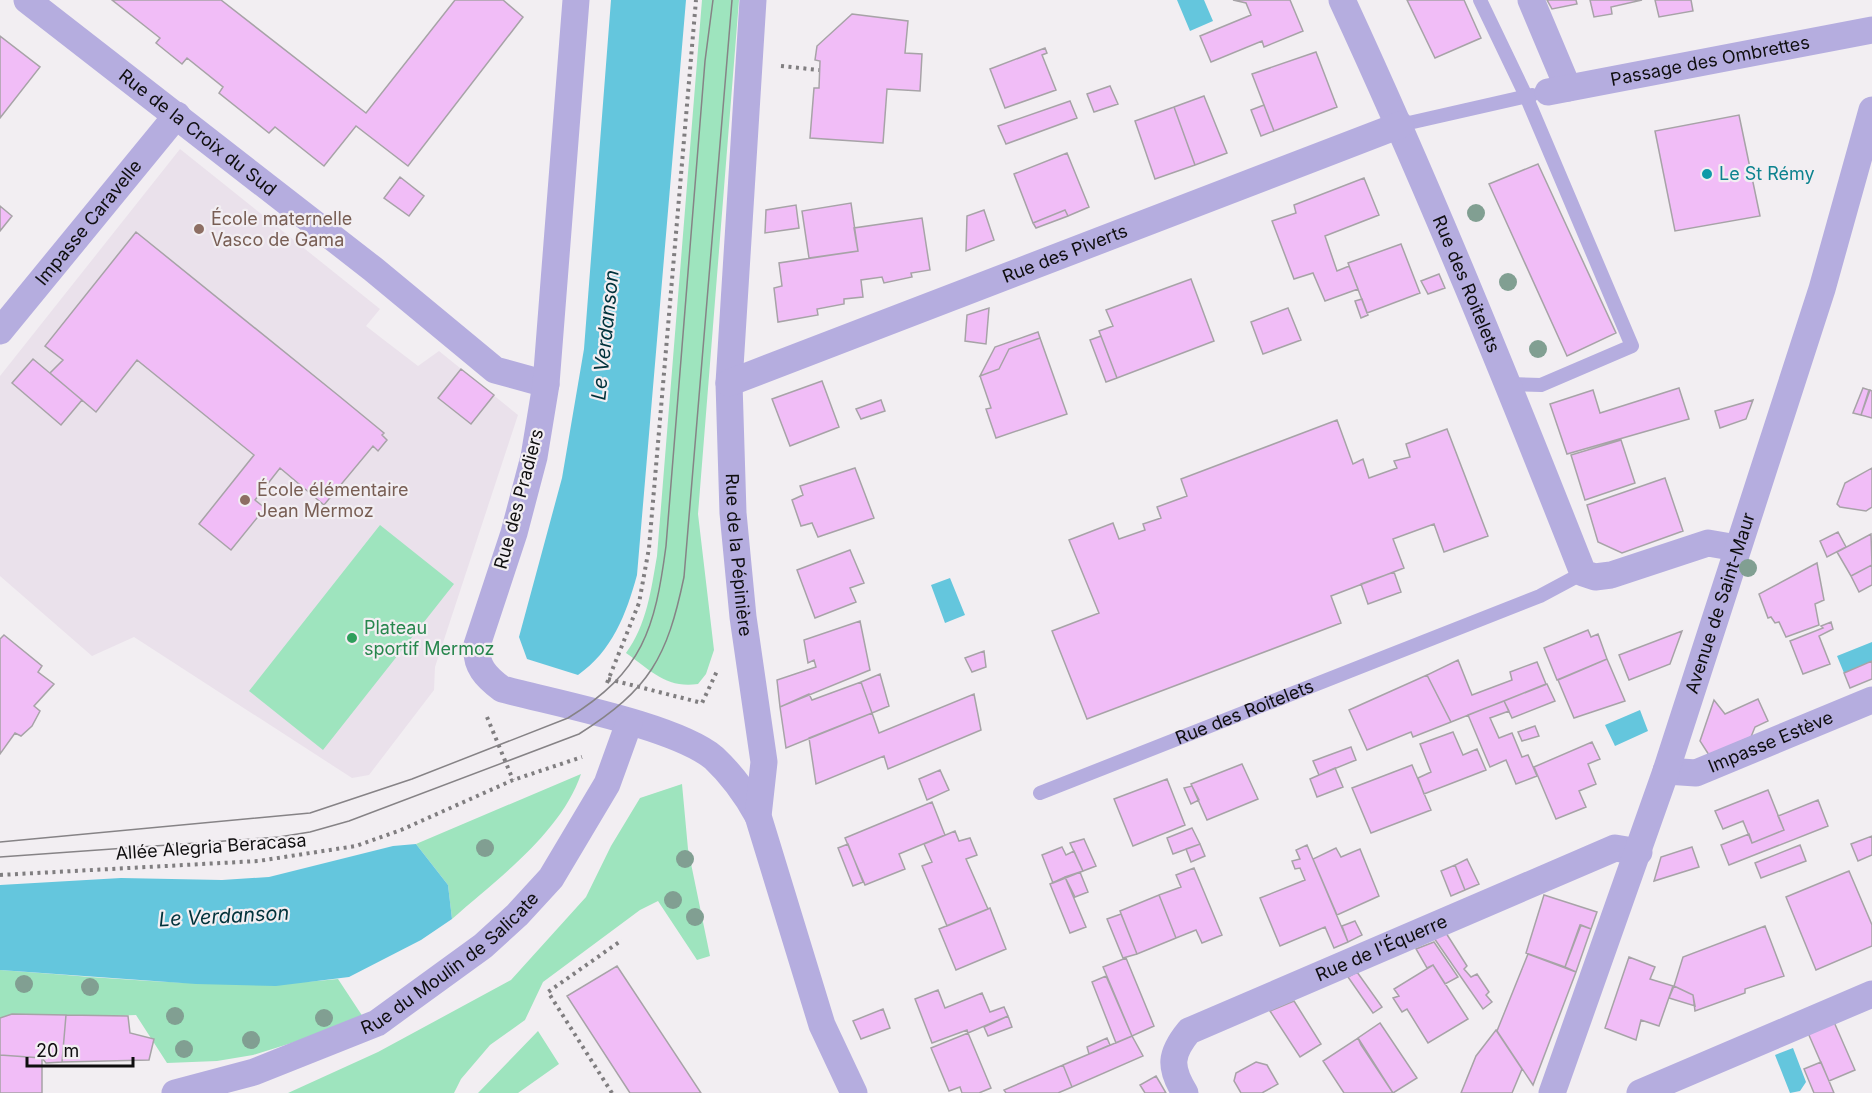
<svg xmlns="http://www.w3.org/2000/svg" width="1872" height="1093" font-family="Inter,sans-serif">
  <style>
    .built { fill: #eae1eb }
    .green { fill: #9ee4be }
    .water { fill: #64c6dd }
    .building { fill: #f1bdf7; stroke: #a7a3a7; stroke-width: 1.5 }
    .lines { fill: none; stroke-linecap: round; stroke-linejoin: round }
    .path { stroke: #807e80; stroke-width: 4; stroke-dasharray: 3 4.5; stroke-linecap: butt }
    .service { stroke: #b5addf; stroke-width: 14 }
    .minor { stroke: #b5addf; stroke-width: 27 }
    .tram { stroke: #868386; stroke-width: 1.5 }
    .tree { fill: #819f92 }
    .culture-dot { fill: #0f9aa8; stroke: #f2eef2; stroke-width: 2 }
    .education-dot { fill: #8d6e63; stroke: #f2eef2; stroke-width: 2 }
    .leisure-dot { fill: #2e9e5b; stroke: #f2eef2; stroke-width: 2 }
    .labels { text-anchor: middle; stroke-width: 4.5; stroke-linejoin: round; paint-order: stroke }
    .street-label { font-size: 18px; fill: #0f0e0f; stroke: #f2eef2 }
    .culture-label { font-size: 18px; fill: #0d838f; stroke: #f2eef2; text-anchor: start }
    .education-label { font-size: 18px; fill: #785e54; stroke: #f2eef2; text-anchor: start }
    .leisure-label { font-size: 18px; fill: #27864d; stroke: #f2eef2; text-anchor: start }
    .water-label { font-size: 20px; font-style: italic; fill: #00323b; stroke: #f2eef2 }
  </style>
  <rect width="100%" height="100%" fill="#f2eef2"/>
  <path class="built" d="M180,149L380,309L366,326L384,340L418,366L439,351L518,415L435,667L434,690L369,775L352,778L134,637L92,656L0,576V376Z"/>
  <path class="green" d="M702,0H739L698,514L714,650L706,674L698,684C667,689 650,670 626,653C647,624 651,590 657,556Z
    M380,525L454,584L323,750L249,691Z
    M581,774C561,833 497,879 452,919L448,885L416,844Z
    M682,784L688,849L710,956L697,960L658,901L640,910L543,982L525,1020L490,1045L461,1079L454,1093H288L378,1052L511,980L586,897L611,846L640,798Z
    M0,970C113,978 225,991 338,979L365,1020L253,1055L217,1061L167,1063L136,1015L0,1020Z
    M538,1031L559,1064L518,1093H478Z"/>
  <path class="water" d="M611,0H686L637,575C626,615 612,651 578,675L527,659L519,637L562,478L584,349Z
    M1177,0H1204L1213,21L1190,31Z
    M950,578L965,615L945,623L931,585Z
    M1872,642V661L1844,673L1837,656Z
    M1640,710L1648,731L1615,746L1605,725Z
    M416,844L448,885L452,919L421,940L349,977L276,986L196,984L0,970V885L121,878L222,880L269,877L393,846Z
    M1793,1048L1806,1082L1800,1091L1790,1093L1775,1055Z"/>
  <path class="building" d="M112,0H221L366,113L455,0H503L523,17L408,166L356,126L324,166L275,127L269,133L219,93L223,87L187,58L182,64L156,43L160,38Z
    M1233,0H1290L1303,31L1264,47L1262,41L1211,62L1200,36L1251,15L1246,3Z
    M1407,0H1464L1481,38L1435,58Z
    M1547,0H1576L1577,4L1552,9Z
    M1590,0H1642L1611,7L1612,14L1594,17Z
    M1655,0H1691L1693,11L1659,17Z
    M852,14L908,21L905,53L922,54L920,91L887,89L883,143L810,138L814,88H819L820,61L815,60L817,46Z
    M0,36L40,67L0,118Z
    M1045,48L1047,53L1042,55L1056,90L1005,108L990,69Z
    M1316,52L1337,107L1274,131L1252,74Z
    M1110,86L1118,104L1094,112L1087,94Z
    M1204,96L1227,153L1195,165L1174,107Z
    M1070,101L1077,118L1006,144L998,126Z
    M1264,105L1274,131L1261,136L1251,110Z
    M1174,107L1195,165L1155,179L1135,121Z
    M1739,115L1760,216L1675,231L1655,131Z
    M1067,153L1089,207L1068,216L1065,210L1033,223L1014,174Z
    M1538,164L1616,333L1567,356L1489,184Z
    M400,177L424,196L409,216L384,198Z
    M1364,178L1379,215L1325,236L1337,271L1349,266L1358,289L1325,301L1313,273L1294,279L1272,221L1296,213L1294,205Z
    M851,203L858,251L809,258L802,211Z
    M796,205L799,228L765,233L766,210Z
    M0,206L12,216L0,231Z
    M984,210L994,240L966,251L967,216Z
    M1065,210L1068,216L1036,228L1033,223Z
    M922,218L930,270L911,273L912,277L884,283L882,277L861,280L863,297L844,299V304L817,309L818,315L778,322L774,288L782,286L779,263L858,251L854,228Z
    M136,232L339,396L384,433L382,435L387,440L378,451L373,446L324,505L280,468L255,500L265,508L231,550L199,524L254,455L137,360L96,412L50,373L63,360L45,346Z
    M1401,244L1420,293L1367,313L1348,263Z
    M1439,274L1445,288L1428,294L1421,281Z
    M1191,279L1214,341L1117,378L1099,331L1113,326L1106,310Z
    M1362,299L1368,315L1361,318L1355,301Z
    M989,308L986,344L965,341L967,315Z
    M1288,308L1301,340L1263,354L1251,322Z
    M1038,332L1040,338L1009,349L999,369L980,376L995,347Z
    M1101,336L1117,378L1106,382L1090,340Z
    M1040,338L1067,414L996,438L986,409L991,408L980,376L999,369L1009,349Z
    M33,359L82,400L61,425L12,383Z
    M461,369L494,395L471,424L438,398Z
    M822,381L839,427L790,446L772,399Z
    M1679,388L1689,419L1567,454L1550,404L1593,390L1600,413Z
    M1863,388L1869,390L1861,415L1853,413Z
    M1870,390L1872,391V418L1861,415Z
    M881,400L885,411L861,419L856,409Z
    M1753,400L1746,419L1720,428L1715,411Z
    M1337,420L1353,464L1363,459L1369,478L1397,468L1394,461L1410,457L1406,444L1447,429L1488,536L1444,552L1434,524L1393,539L1404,568L1331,596L1341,623L1087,719L1052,631L1099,613L1069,540L1113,523L1119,539L1145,530L1143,524L1161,518L1157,507L1187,496L1181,479Z
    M1621,440L1635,483L1585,500L1571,455Z
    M855,468L874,518L818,537L812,523L801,526L792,500L803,495L800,486Z
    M1872,468V507L1866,511L1840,507L1837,504L1845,483Z
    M1665,478L1683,531L1622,553L1598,542L1587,505Z
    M1838,532L1846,547L1827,557L1820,541Z
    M1871,534L1872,565L1851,576L1837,552Z
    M850,550L864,583L850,588L856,602L815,618L797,570Z
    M1817,563L1824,600L1815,604L1819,625L1786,637L1779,622L1775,623L1771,617L1768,618L1759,594Z
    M1872,565V585L1859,592L1851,576Z
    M1394,572L1401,592L1368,604L1361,584Z
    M860,621L870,670L780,707L777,680L816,667L814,660L808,663L804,640Z
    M1831,622L1833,629L1819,636L1830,664L1803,674L1790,641L1823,628L1821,626Z
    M1588,630L1591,637L1598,634L1607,659L1557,680L1544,648Z
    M1682,631L1670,664L1629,680L1619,655Z
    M4,635L42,666L38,672L54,684L34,706L40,711L32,726L21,736L15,733L0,754V639Z
    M984,651L986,667L972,672L965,658Z
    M1607,659L1625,701L1574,718L1558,680Z
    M1458,660L1472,695L1512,680L1510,672L1537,662L1546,684L1451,722L1427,675Z
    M1872,661V679L1850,688L1844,673Z
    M880,674L889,706L872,713L861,682Z
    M1427,675L1451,722L1413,737L1411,732L1367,750L1349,710Z
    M861,682L872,713L786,748L780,707L809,694L812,700Z
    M1547,684L1555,701L1512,718L1504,701Z
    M974,694L981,730L888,769L884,756L816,784L809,738L872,713L879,733Z
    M1758,699L1768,721L1755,727L1751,737L1709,755L1700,741L1714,700L1725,714Z
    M1504,701L1509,711L1490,718L1499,738L1512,733L1522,757L1528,755L1537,776L1516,784L1506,760L1490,767L1468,715Z
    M1535,726L1539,736L1522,741L1518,732Z
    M1453,732L1463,755L1477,749L1486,770L1424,794L1418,778L1431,772L1420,744Z
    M1592,742L1600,759L1588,764L1596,784L1579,791L1586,807L1556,819L1534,767Z
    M1351,747L1356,760L1319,775L1313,761Z
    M1242,764L1258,799L1207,820L1191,784Z
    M1412,765L1431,810L1371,833L1352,788Z
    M1335,768L1343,787L1317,797L1310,779Z
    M940,770L949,790L927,800L919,779Z
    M1167,779L1185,825L1133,846L1114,799Z
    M1192,786L1199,800L1191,804L1184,788Z
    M1768,790L1784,830L1752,843L1743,821L1723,829L1715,811Z
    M1818,800L1828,826L1729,865L1721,845L1749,834L1752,843L1784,830L1778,816Z
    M932,802L945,835L899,854L905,869L865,885L845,838Z
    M1192,828L1200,844L1173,854L1167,838Z
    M955,831L959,841L970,838L977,855L966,859L988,909L947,926L922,866L932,862L924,844Z
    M1872,836V855L1858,861L1851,844Z
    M1084,839L1096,866L1083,871L1070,843Z
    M848,844L863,882L853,886L838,848Z
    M1200,844L1205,856L1191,862L1186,849Z
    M1307,845L1348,942L1334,948L1325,927L1280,946L1260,898L1305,880L1300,868L1295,869L1292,861L1300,859L1296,850Z
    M1800,845L1806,861L1761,878L1755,863Z
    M1062,847L1066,855L1074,851L1083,871L1053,883L1042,855Z
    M1692,847L1699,867L1654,881L1661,857Z
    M1336,848L1341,857L1360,849L1379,896L1337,915L1313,859Z
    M1467,859L1479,884L1465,890L1455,865Z
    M1455,865L1465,890L1451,896L1441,871Z
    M1194,868L1222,935L1202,943L1196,930L1176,938L1159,895L1181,887L1176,875Z
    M1849,871L1872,925V946L1816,970L1786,897Z
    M1080,872L1088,892L1075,897L1065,877Z
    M1065,877L1086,927L1070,933L1050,884Z
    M1159,895L1176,938L1137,954L1120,911Z
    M1544,895L1597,912L1591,929L1580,925L1565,967L1526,953Z
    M990,908L1006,949L956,970L939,929Z
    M1121,914L1137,954L1123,958L1107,919Z
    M1355,921L1362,935L1348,942L1342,926Z
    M1581,925L1591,929L1576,972L1565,967Z
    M1765,926L1784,976L1745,989V993L1695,1011L1693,995L1674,986L1683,957Z
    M1446,933L1467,966L1464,969L1471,977L1477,974L1489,992L1486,995L1492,1002L1483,1009L1434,938Z
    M1434,942L1458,977L1445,984L1433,965L1427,968L1416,949Z
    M1528,954L1576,972L1533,1085L1497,1031Z
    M1629,957L1655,967L1650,979L1673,986L1659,1026L1641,1020L1636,1040L1605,1028Z
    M1126,958L1154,1026L1132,1036L1103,967Z
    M1433,965L1468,1019L1428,1043L1407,1009L1402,1012L1393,998L1399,996L1394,989Z
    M617,966L701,1093H630L567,996Z
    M1357,972L1382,1007L1373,1013L1348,977Z
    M1106,976L1132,1036L1116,1043L1092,982Z
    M1674,986L1693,995L1695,1006L1669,998Z
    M938,990L945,1008L982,993L990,1012L1004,1007L1008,1016L968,1033L967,1030L932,1043L915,999Z
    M1294,1001L1321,1044L1300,1057L1270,1011Z
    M883,1009L890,1028L861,1039L853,1021Z
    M12,1014L66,1015L62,1062L46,1063L42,1058L0,1055V1018Z
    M66,1015L128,1016L130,1033L154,1039L149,1060L62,1062Z
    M1008,1016L1012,1027L988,1036L984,1027Z
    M1834,1022L1855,1070L1829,1081L1808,1033Z
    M1380,1023L1417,1078L1393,1093L1358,1038Z
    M1496,1030L1522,1069L1512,1093H1461L1476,1056Z
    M968,1033L991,1088L979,1093H962L960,1087L949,1091L931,1048Z
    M1132,1036L1143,1056L1072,1087L1063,1065Z
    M1107,1038L1110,1045L1089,1054L1087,1047Z
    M1358,1038L1361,1045L1393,1093H1344L1323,1061Z
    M0,1055L42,1058V1093H0Z
    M1256,1062L1267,1065L1278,1084L1262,1093H1241L1234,1081L1236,1073Z
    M1821,1062L1834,1093H1814L1804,1069Z
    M1063,1065L1072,1087L1058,1093H1006L1004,1090Z
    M1156,1076L1166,1093H1145L1140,1085Z"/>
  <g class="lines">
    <path class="path" d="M781,66L819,70
      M608,679L702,703L718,669
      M607,683L639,603L649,548L696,0
      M487,717L513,780
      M0,875L258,861L356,846L401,830L513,780L582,757
      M612,1093L548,992L622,940"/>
    <g class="service">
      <path d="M1480,0L1526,96L1632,346L1541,385L1509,384"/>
      <path d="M1400,125L1532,95"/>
      <path id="s1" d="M1040,793L1540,596L1583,573"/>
    </g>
    <g class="minor">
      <path id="s2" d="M27,0L373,269L495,370L546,384"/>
      <path d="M576,0L546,384L534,457L514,533L477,645C475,666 486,677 502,689C554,703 676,726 714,758C731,774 747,796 758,816"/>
      <path id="s3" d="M753,0L729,383L733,513L743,617L764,762L758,816L822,1025L854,1093"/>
      <path id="s4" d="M1342,0C1429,188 1507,380 1583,573L1595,577L1611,575L1708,543L1737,548"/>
      <path d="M1531,0L1568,88"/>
      <path id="s5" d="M1548,92L1872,30"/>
      <path id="s6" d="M0,331L177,115"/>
      <path id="s7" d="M729,383L1400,125"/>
      <path id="s8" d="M1666,771L1696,773L1872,700"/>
      <path id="s9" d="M175,1093L254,1072L377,1023L483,946L517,915L551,878L607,784L629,723"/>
      <path id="s10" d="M1185,1093C1169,1067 1170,1054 1189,1031L1615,848L1639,852"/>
      <path id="s11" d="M1552,1093L1666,771L1822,289L1872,110"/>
      <path d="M1640,1093L1872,994"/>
    </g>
    <path class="tram" d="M0,842L310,813L412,779L568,718C643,672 655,629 666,546L705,61L713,0
      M0,857L279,837L310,832L349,821L579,734C650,689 667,658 684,577L732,0"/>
  </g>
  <g class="tree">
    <circle cx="1476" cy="213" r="9"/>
    <circle cx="1508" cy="282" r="9"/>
    <circle cx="1538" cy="349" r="9"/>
    <circle cx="1748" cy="568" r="9"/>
    <circle cx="485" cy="848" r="9"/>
    <circle cx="685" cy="859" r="9"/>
    <circle cx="673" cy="900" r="9"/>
    <circle cx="695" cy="917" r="9"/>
    <circle cx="24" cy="984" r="9"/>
    <circle cx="90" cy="987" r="9"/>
    <circle cx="175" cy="1016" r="9"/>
    <circle cx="324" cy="1018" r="9"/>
    <circle cx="251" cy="1040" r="9"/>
    <circle cx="184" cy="1049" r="9"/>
  </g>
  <circle class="culture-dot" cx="1707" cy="174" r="6"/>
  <g class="education-dot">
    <circle cx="199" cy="229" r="6"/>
    <circle cx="245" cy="500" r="6"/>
  </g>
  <circle class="leisure-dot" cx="352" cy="638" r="6"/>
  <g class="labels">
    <g class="street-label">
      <text dy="6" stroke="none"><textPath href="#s5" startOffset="165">Passage des Ombrettes</textPath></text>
      <text dy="6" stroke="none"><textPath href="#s2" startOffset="216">Rue de la Croix du Sud</textPath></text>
      <text dy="6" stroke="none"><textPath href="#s6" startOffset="140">Impasse Caravelle</textPath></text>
      <text dy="6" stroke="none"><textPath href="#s7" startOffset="360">Rue des Piverts</textPath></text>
      <text dy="6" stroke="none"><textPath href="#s4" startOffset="310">Rue des Roitelets</textPath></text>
      <text transform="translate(519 499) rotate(-75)" y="6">Rue des Pradiers</text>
      <text dy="6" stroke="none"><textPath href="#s3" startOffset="556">Rue de la Pépinière</textPath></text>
      <text dy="6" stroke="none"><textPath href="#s11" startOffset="518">Avenue de Saint-Maur</textPath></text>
      <text dy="6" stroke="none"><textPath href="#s1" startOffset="220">Rue des Roitelets</textPath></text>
      <text dy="6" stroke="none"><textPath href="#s8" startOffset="111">Impasse Estève</textPath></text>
      <text transform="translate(211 847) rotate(-4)" y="6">Allée Alegria Beracasa</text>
      <text dy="6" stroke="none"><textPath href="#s10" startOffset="278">Rue de l'Équerre</textPath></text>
      <text dy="6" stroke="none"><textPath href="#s9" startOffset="308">Rue du Moulin de Salicate</textPath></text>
    </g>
    <g class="culture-label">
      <text x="1719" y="180">Le St Rémy</text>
    </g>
    <g class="education-label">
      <text x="211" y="225">École maternelle<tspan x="211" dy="21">Vasco de Gama</tspan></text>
      <text x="257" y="496">École élémentaire<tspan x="257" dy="21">Jean Mermoz</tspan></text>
    </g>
    <g class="leisure-label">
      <text x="364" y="634">Plateau<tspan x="364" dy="21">sportif Mermoz</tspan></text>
    </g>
    <g class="water-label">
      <text transform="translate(605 335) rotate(-84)" y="7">Le Verdanson</text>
      <text transform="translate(224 916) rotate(-3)" y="7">Le Verdanson</text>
    </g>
  </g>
  <path d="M27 1057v9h106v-9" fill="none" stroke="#0f0e0f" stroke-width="3"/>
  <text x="36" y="1057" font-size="18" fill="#0f0e0f" stroke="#f2eef2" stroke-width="4.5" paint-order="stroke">20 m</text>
</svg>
